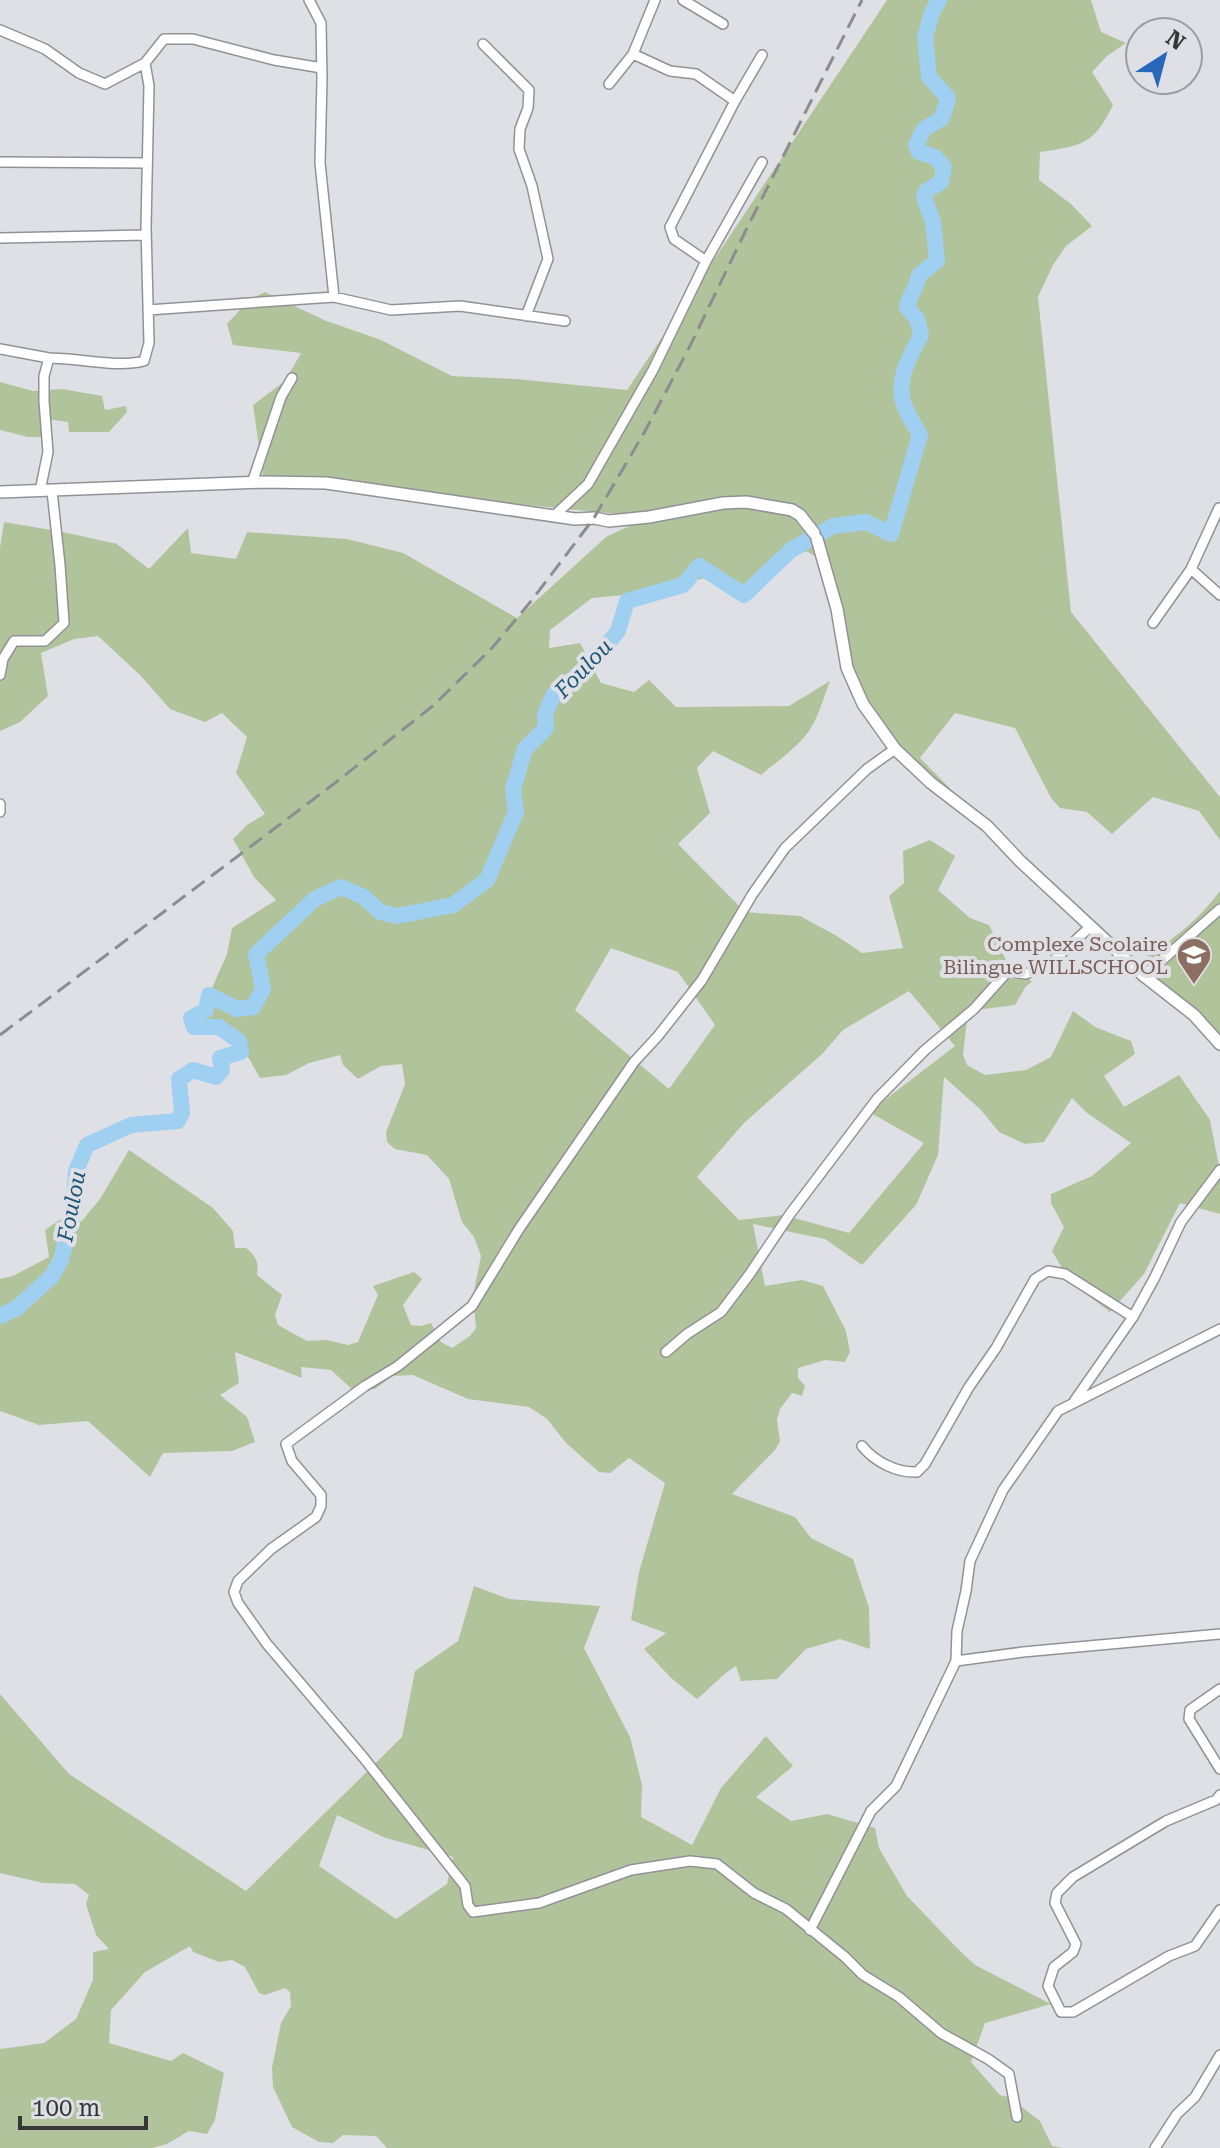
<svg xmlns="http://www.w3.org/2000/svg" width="1220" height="2148" font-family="'Roboto Serif',serif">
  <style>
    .green { fill: #b1c39b; fill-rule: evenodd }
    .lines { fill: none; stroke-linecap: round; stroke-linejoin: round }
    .river { stroke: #9fd0f2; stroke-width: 16 }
    .minor-casing { stroke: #919297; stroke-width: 12 }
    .tertiary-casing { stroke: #919297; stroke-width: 14 }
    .minor { stroke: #fff; stroke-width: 9 }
    .tertiary { stroke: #fff; stroke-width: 11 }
    .rail { stroke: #8d8d91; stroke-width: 3; stroke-dasharray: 16 8; stroke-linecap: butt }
    .labels { text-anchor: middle; stroke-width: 8; stroke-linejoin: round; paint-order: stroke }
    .education-label { font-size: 20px; fill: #785e54; stroke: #dfe0e6; text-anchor: end }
    .water-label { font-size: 22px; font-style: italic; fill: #1c5576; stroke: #dfe0e6 }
  </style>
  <rect width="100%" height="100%" fill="#dfe0e6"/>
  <path class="green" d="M887,0H1091L1101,32L1126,43L1107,56L1092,72L1113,105C1094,145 1081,146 1040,152L1039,180L1071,204L1092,226L1066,246L1053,265L1038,297L1071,612L1220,797V840L1199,811L1153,797L1112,834L1087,812L1060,808L1051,798L1015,728L955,713L920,758L987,826L895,749L847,668L823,561L808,552L791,550L744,595L726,589L704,578L627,601L624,595L592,598L550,630L549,648L580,643L601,683L634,692L649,680L676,707L789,706L830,681C823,699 818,720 806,735C793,751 776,762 761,775L713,751L697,768L710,813L678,844L745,912L800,916L837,936L862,953L903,948L889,896L904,883L903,851L930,840L955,856L938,890L970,918L989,925L1006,960L1032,982L1026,986L1015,1005L968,1011L963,1055L967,1065L985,1075L1026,1070L1051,1057L1073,1011L1095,1027L1131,1041L1135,1054L1104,1076L1124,1107L1179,1075L1210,1120L1220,1172V1214L1180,1203L1144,1274L1110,1312L1071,1283L1052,1251L1064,1227L1051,1203V1194L1092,1176L1131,1143L1087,1113L1072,1098L1044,1142L1025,1144L999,1132L980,1109L944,1077L938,1155L916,1205L862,1265L825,1239L753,1224L765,1286L802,1280L823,1286L846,1331L850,1352L845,1362L825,1360L798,1368V1378L805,1386L802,1396L792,1393L780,1409L777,1420L780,1441L775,1450L732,1494L795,1517L811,1538L853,1559L869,1608L870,1649L840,1639L806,1649L777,1679L741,1681L736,1666C722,1674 711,1688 697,1699L671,1678L644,1649L666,1633L631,1620L639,1572L665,1483L629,1458L610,1473L599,1472L566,1443L547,1419L529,1407L468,1399L413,1375L392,1376L375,1389L354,1391L331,1370L301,1367L302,1378L235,1352L239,1383L220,1395L247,1417L255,1442L232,1451L163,1453L150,1477L88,1421L39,1425L0,1411V1279L13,1276L49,1257L45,1230L73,1211L81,1222L100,1199L129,1150L213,1208L233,1231L235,1248H246C256,1256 259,1262 257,1275L282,1295L275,1315L278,1325L307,1341L327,1340L348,1345L358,1342L378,1295L373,1286L414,1272L422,1279L403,1305L411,1325L421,1326L431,1323L441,1342L452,1348L470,1336L476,1328L473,1296L481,1256L474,1237L462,1222L449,1179L427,1155L395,1149L387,1142L386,1132L405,1084L402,1064L381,1066L358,1079L343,1065L340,1055L309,1063L286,1075L260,1078L239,1041L219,1027H194L191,1018L206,1010L209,995L227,954L232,928L276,900L254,877L233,839L247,825L265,814L236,773L247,737L222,713L205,722L170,709L140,675L98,636L74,639L41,653L48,696L20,722L0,731V548L4,522L63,532L117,544L149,569L188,528L191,553L236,559L247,532L347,539L403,553L517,618L606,537L648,517L527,505L510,504L495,506L436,497L264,482L253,405L285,381L301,353L233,345L227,324L249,300L265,292L324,320L381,340L452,376L516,379L627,390ZM611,948L678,972L715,1025L669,1089L575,1010ZM909,991L955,1046L869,1112L924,1143L849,1233L783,1215L739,1220L697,1177L744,1123L822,1054L843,1030Z
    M0,382L33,391L62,389L102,396L105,410L126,406L127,412L109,432H69L68,422L47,419L44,437H28L0,430Z
    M1220,891V1044L1140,972L1138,961C1170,942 1198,921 1220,891Z
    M474,1586L509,1599L600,1606L584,1648L630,1737L642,1785L641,1817L692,1845L721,1788L766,1736L793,1766L756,1797L791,1821L827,1814L875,1828L879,1848L907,1896L957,1948L975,1965L1051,2004L985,2023L971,2062L1000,2095L1009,2097L1040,2121L1052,2146L1064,2148H387L376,2136L343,2135L333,2143L319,2142L292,2127L273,2087L272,2068L281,2023L291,2006L290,1992L285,1988L265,1995L259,1993L245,1967L232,1960L219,1962L193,1952L190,1946L145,1972L111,2010L109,2043L171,2061L183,2053L224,2073L215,2120L207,2134L189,2131L167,2144L152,2148H0V2049L44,2043L76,2019L93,1980V1952L109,1949L96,1935L86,1904L89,1895L75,1884L43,1883L0,1873V1694L69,1774L246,1891L402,1737L415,1671L458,1641ZM337,1815L383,1837L453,1857L447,1884L396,1919L319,1866Z"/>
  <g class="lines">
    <path class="river" d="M0,1316L17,1308L52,1276L61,1260L73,1211L76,1171L87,1145L131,1125L178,1121L182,1113L179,1079L193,1070L216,1077L222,1070L220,1058L241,1052L239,1041L219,1027H194L191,1018L206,1010L209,995L237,1009L253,1007L263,989L256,954L315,899L341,887L364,897L380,912L397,916L453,905L487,880L516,812L513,789L525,749L546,728L545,714L554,694L590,665L618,631L627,601L683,585L699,566L744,595L791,550L833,526L866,522L891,534L920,435C915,426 909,417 905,407C894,382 910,356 921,335L917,319L907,307C909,295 917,288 919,275L937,261L933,222L924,198L926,191L941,182L944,167L935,157L919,152L916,145L924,129L942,118L948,98L929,77L925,37L932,12L939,0"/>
    <defs>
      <path id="minor" d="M309,0L321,23L322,79L320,163L334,297
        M683,0L723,24
        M0,30L45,49L79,73L105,84L145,63L164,39H193L274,60L322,68
        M483,44L529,90L528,108L520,129L519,149L532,186L548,259L526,316
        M633,54L670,71L696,74L735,101
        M609,84L633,54L655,0
        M0,162L147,163
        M0,238L146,235
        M706,261L674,239L670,227L735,101L762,55
        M148,310L334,297L391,310L460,306L565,321
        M0,349L49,358
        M252,483L281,397L292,378
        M40,491L48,452L44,401V376L49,358C80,358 115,368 144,361L149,343L146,227L149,86L145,63
        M555,515L588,484L653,370L706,261L762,162
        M1191,569L1220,595
        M1153,623L1191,569L1219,508
        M0,675L3,659L14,641H45L64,623L60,565L52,491
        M895,749L867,769L785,848L752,895L702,980L658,1036L634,1062L519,1229L472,1306L398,1366L365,1386L286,1444L292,1461L321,1495V1506L316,1517L271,1549L238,1581L234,1592L238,1603L267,1644L363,1757L465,1886L468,1905L473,1912L539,1903L631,1870L690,1861L717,1864L754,1893L786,1909L845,1957L863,1975L899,1997L941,2033L988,2059L1009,2074L1017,2117
        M0,804V812
        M1144,976L1220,909
        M666,1352L687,1334L721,1312L749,1275L790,1214L877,1099L925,1050L974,1009L1008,971L1026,974L1051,963L1091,926
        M1075,1400L1133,1317L1155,1277L1181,1222L1220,1170
        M862,1446C875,1462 897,1473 917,1472L925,1464L969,1387L996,1348L1035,1279L1048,1271L1065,1274L1133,1317
        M956,1661L1023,1652L1220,1634
        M1220,1689L1190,1710L1189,1719L1220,1769
        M1220,1795L1216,1800L1166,1821L1073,1877L1057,1893L1055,1903L1076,1944L1073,1952L1054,1967L1048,1986L1061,2012H1073L1169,1956L1195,1946L1220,1910
        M810,1930L871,1811L896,1786L956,1661L957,1631L966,1591L970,1561L1003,1490L1058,1411L1220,1329
        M1155,2148L1177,2114L1195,2097L1220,2055"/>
      <path id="tertiary" d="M0,492L264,482L326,483L575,519L594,518L609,521L649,517L723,503L746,502L792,510L800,515L814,533
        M817,539L837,609L847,668L863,704L895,749L931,783L987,826L1020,861L1144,976L1194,1015L1220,1044"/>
    </defs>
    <use href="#minor" class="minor-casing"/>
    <use href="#tertiary" class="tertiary-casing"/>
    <use href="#minor" class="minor"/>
    <use href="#tertiary" class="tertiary"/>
    <path class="rail" d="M0,1035L335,783L434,705L492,648L532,600L594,518L644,433L689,348L746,230L862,0"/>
  </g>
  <defs>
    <symbol id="school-pin" viewBox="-11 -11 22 30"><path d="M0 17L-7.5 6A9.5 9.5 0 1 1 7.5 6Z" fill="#8d6e63" stroke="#dfe0e6"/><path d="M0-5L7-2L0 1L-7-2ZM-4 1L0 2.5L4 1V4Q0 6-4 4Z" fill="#fff"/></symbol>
  </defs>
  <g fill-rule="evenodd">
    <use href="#school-pin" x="1174" y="935" width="40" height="54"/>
  </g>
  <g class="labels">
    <g class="education-label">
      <text x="1168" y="951">Complexe Scolaire<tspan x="1168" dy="23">Bilingue WILLSCHOOL</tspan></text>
    </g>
    <g class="water-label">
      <text transform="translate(583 668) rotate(-46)" y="8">Foulou</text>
      <text transform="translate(71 1206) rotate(-79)" y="8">Foulou</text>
    </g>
  </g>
  <g transform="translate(1164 56) rotate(36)"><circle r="38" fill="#dfe0e6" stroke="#9b9ca0" stroke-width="2"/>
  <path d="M0-6L14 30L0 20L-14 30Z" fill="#2768ba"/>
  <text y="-12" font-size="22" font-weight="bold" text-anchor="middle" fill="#363638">N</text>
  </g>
  <path d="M20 2116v12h126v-12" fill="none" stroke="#363638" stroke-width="4"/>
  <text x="32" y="2116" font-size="24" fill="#363638" stroke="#dfe0e6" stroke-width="6" paint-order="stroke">100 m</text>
</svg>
